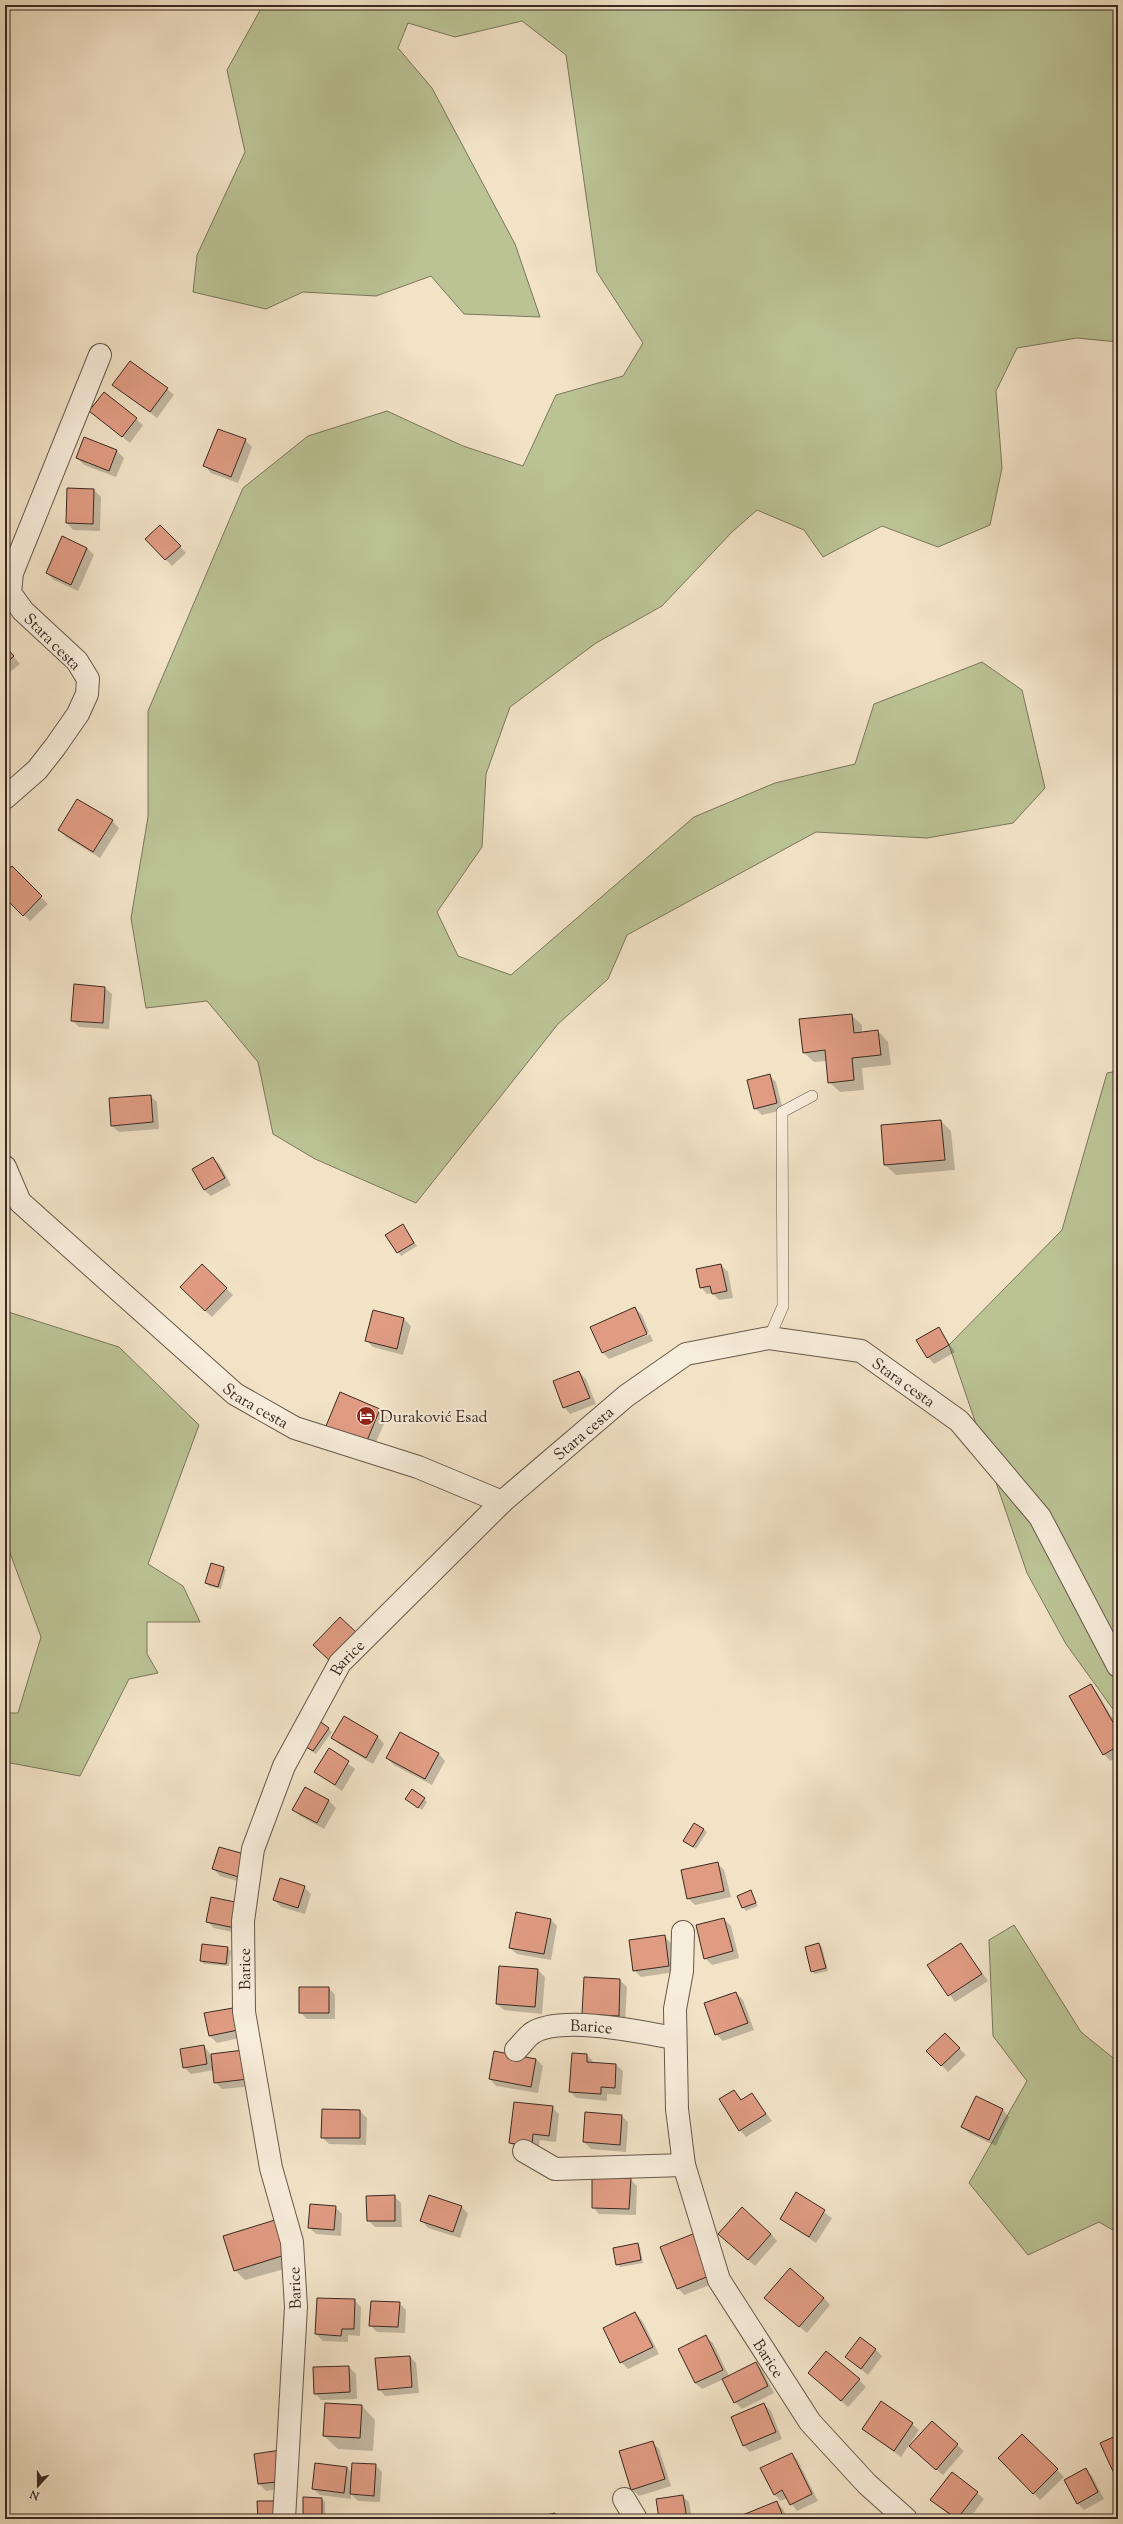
<svg xmlns="http://www.w3.org/2000/svg" width="1123" height="2524" font-family="'Sorts Mill Goudy',serif">
  <style>
    .green { fill: #bbc395; stroke: #7a765c }
    .shadow { fill: #0003 }
    .building { fill: #e09c83; stroke: #3a2922 }
    .lines { fill: none; stroke-linecap: round; stroke-linejoin: round }
    .service-casing { stroke: #68584b; stroke-width: 12 }
    .minor-casing { stroke: #68584b; stroke-width: 24 }
    .service { stroke: #f7eddb; stroke-width: 11 }
    .minor { stroke: #f7eddb; stroke-width: 22 }
    .labels { text-anchor: middle; stroke-width: 4; stroke-linejoin: round; paint-order: stroke }
    .street-label { font-size: 16px; fill: #3a2922; stroke: #f7eddb }
    .poi-label { font-size: 16px; fill: #3a2922; stroke: #f7eddb; text-anchor: start }
  </style>
  <rect width="100%" height="100%" fill="#f2e3c7"/>
  <filter id="stains"><feTurbulence type="fractalNoise" baseFrequency=".005" numOctaves="4"/><feColorMatrix values="0 0 0 0 .2 0 0 0 0 .09 0 0 0 0 .02 0 0 0 .5 -.17"/></filter>
  <radialGradient id="worn" r=".72"><stop offset=".6" stop-color="#630" stop-opacity="0"/><stop offset="1" stop-color="#630" stop-opacity=".3"/></radialGradient>
  <path class="green" d="M263,5H1118V342L1077,338L1017,348L996,391L1002,468L990,525L938,547L882,526L823,557L804,530L757,510L732,532L662,606L596,643L510,707L486,774L482,847L437,912L458,956L511,975L694,817L775,783L855,764L874,704L982,662L1022,690L1045,788L1013,823L927,838L816,832L627,935L608,979L558,1024L416,1203L315,1159L273,1134L258,1062L207,1001L146,1008L131,918L148,817V711L243,488L308,436L387,411L463,446L523,466L556,395L623,376L643,343L597,272L566,55L522,21L455,37L408,23L398,48L432,88L515,244L540,317L464,314L431,276L376,296L303,292L266,309L193,292L197,255L245,152L227,70Z
    M1118,1071V1716L1066,1644L1027,1573L949,1345L1062,1230L1107,1073Z
    M5,1311L119,1347L199,1425L148,1564L183,1586L200,1622H147V1654L158,1673L129,1679L80,1776L5,1762V1713H18L41,1637L10,1553L5,1551Z
    M1014,1925L1081,2032L1118,2062V2233L1099,2222L1028,2255L969,2183L1027,2081L993,2036L989,1940Z"/>
  <path class="shadow" d="M114,384L167,389L174,395L157,418Z
    M104,393L143,425L130,443L90,411Z
    M85,439L117,451L124,458L116,477L84,465L77,458Z
    M245,440L252,447L238,483L211,473L205,466Z
    M68,489L94,490L101,497L100,531L73,530L67,523Z
    M160,526L186,553L172,566L146,539Z
    M62,538L87,548L94,555L78,591L54,580L47,573Z
    M5,647L20,664L5,676Z
    M112,821L119,828L100,858L66,837L59,830Z
    M12,868L48,904L30,921L5,897V875Z
    M105,988L112,994L109,1029L79,1027L72,1020Z
    M851,1015L862,1025V1033L878,1031L888,1042L891,1065L862,1068L864,1090L840,1092L829,1082L827,1061L814,1062L803,1052Z
    M769,1075L776,1082L783,1110L762,1115L755,1108Z
    M150,1096L157,1102L159,1129L119,1132L112,1126Z
    M941,1121L951,1131L955,1170L896,1175L885,1165Z
    M213,1158L220,1165L231,1185L211,1196L204,1190Z
    M405,1228L417,1246L401,1256L387,1235Z
    M202,1265L233,1295L212,1317L188,1294Z
    M721,1265L728,1272L733,1298L719,1300L712,1293L707,1294L701,1287Z
    M635,1308L642,1315L649,1332L604,1351V1353L650,1334L653,1341L609,1359L603,1353Z
    M373,1311L404,1319L411,1326L403,1355L373,1347L366,1340Z
    M938,1328L955,1352L934,1364L928,1357Z
    M579,1372L586,1379L596,1404L570,1414L564,1407Z
    M340,1394L380,1410L387,1417L373,1449L334,1433L327,1426Z
    M223,1567L226,1570L221,1589L209,1586L206,1583Z
    M1090,1685L1097,1692L1118,1728V1756L1110,1761L1104,1754Z
    M344,1717L378,1737L384,1744L373,1764L339,1744L332,1738Z
    M329,1729L332,1732L316,1754L306,1747Z
    M400,1733L439,1754L445,1761L432,1785L394,1765L387,1758Z
    M329,1750L355,1769L342,1791L316,1772Z
    M305,1788L329,1801L336,1808L324,1829L300,1816L293,1809Z
    M424,1799L427,1802L422,1810L410,1802Z
    M703,1829L707,1832L696,1849L685,1841Z
    M248,1856V1884L220,1876L214,1869Z
    M717,1863L724,1870L731,1897L695,1905L688,1898Z
    M304,1887L311,1894L305,1914L281,1907L274,1900Z
    M751,1891L758,1906L746,1911L743,1907Z
    M212,1898L242,1934L214,1928L207,1921Z
    M550,1919L557,1926L551,1960L517,1954L510,1948Z
    M724,1919L731,1926L739,1958L712,1965L705,1958Z
    M664,1936L671,1943L675,1972L641,1977L634,1970Z
    M819,1944L822,1947L828,1971L815,1974L812,1971Z
    M961,1944L988,1981L955,2002L929,1965Z
    M227,1948L231,1951L229,1966L204,1964L201,1961Z
    M500,1967L538,1970L545,1977L542,2014L504,2010L497,2004Z
    M620,1980L627,1987L625,2022L590,2020L583,2013Z
    M329,1988L335,1995V2019H307L300,2012Z
    M736,1993L743,2000L754,2030L723,2041L716,2034Z
    M205,2014L240,2016L244,2037L217,2043L210,2036Z
    M945,2035L966,2055L948,2072L928,2051Z
    M204,2046L211,2055L244,2051L254,2086L222,2089L215,2082L214,2070L191,2074L184,2067Z
    M495,2052L536,2059L543,2066L538,2093L496,2086L490,2079Z
    M587,2055L594,2063L616,2065L623,2071L621,2095L607,2094V2101L577,2098L570,2092Z
    M734,2091L742,2100L752,2094L772,2121L746,2137L740,2130Z
    M977,2097L1003,2110L1009,2117L996,2146L969,2133L962,2127Z
    M552,2107L559,2114L556,2142L540,2140L538,2152L517,2149L510,2143Z
    M323,2110L360,2111L367,2118L366,2145L329,2144L322,2137Z
    M586,2113L622,2116L628,2122L626,2152L591,2149L584,2142Z
    M630,2179L637,2186L636,2215L599,2214L593,2207Z
    M797,2193L832,2218L816,2243L781,2219Z
    M394,2196L401,2203L402,2227H375L368,2220Z
    M335,2207L342,2214L341,2236L316,2234L309,2227Z
    M462,2207L468,2214L460,2238L428,2228L422,2221Z
    M275,2221L295,2266L245,2280L235,2270Z
    M771,2234L777,2241L755,2266L726,2240Z
    M692,2235L699,2242L715,2283L684,2295L678,2288Z
    M637,2244L640,2247L643,2263L620,2267L617,2264Z
    M824,2298L830,2305L807,2333L772,2304Z
    M354,2300L361,2307L360,2336L348,2335V2342L323,2341L316,2334Z
    M399,2303L406,2310L405,2333L377,2332L371,2326Z
    M635,2313L642,2320L659,2354L628,2369L621,2362L604,2328Z
    M706,2337L713,2343L729,2376L756,2363L762,2370L774,2393L742,2409L735,2402L724,2379L702,2389L695,2383Z
    M875,2349L882,2356L868,2375L846,2357Z
    M410,2357L416,2363L419,2393L385,2396L379,2389Z
    M349,2367L356,2374L357,2399L321,2400L315,2393L314,2368Z
    M816,2379L859,2380L866,2387L848,2407Z
    M764,2404L771,2411L782,2439L750,2452L744,2446Z
    M362,2406L375,2420L373,2451L338,2449L324,2436Z
    M932,2422L964,2451L943,2475L917,2453Z
    M912,2424L919,2430L901,2457L863,2429Z
    M1022,2435L1064,2477L1040,2500L999,2458Z
    M652,2442L659,2449L671,2486L639,2496L632,2489Z
    M792,2454L798,2461L818,2501L797,2511L787,2498L781,2501L774,2494Z
    M255,2455L291,2487L266,2491L259,2484Z
    M375,2465L382,2472L380,2502L358,2501L351,2494V2499L320,2495L313,2489L347,2467L352,2473Z
    M1085,2469L1092,2476L1104,2499L1084,2510L1077,2503Z
    M977,2493L984,2499L969,2519H954L932,2500Z
    M682,2496L689,2502L692,2519H660Z
    M322,2499L325,2502V2519H306L304,2517Z
    M776,2502L783,2509L787,2519H743Z"/>
  <path class="building" d="M130,361L168,388L150,412L112,385Z
    M104,392L137,418L122,437L89,411Z
    M218,429L246,439L231,477L203,466Z
    M84,437L117,450L109,471L76,458Z
    M67,488L94,489L93,524L66,523Z
    M160,525L181,546L165,560L145,539Z
    M62,536L87,548L71,585L46,573Z
    M5,646L14,656L5,664Z
    M77,799L113,820L93,852L58,830Z
    M12,866L42,896L23,916L5,898V873Z
    M74,984L105,987L103,1023L71,1021Z
    M852,1014L854,1033L878,1030L881,1055L852,1058L854,1080L828,1083L825,1050L803,1053L799,1019Z
    M770,1074L777,1103L754,1109L747,1080Z
    M151,1095L153,1122L111,1126L109,1098Z
    M941,1120L945,1160L884,1165L881,1125Z
    M213,1157L225,1178L204,1190L192,1169Z
    M403,1224L414,1243L397,1253L385,1235Z
    M202,1264L227,1288L205,1311L180,1287Z
    M721,1264L727,1291L712,1294L710,1286L700,1288L696,1269Z
    M635,1307L647,1334L602,1353L590,1327Z
    M373,1310L404,1318L397,1349L365,1341Z
    M939,1327L949,1345L927,1358L916,1340Z
    M579,1371L590,1398L563,1408L553,1381Z
    M340,1392L380,1409L366,1443L326,1426Z
    M211,1563L224,1567L218,1587L205,1583Z
    M340,1617L357,1633L330,1661L313,1645Z
    M1091,1684L1118,1731V1746L1103,1755L1069,1696Z
    M344,1716L378,1736L366,1758L331,1738Z
    M318,1720L329,1728L313,1751L301,1744Z
    M400,1732L439,1753L425,1779L386,1758Z
    M329,1748L349,1761L335,1785L314,1772Z
    M305,1787L329,1800L317,1823L292,1810Z
    M412,1789L425,1798L418,1808L405,1799Z
    M694,1823L704,1829L693,1847L683,1841Z
    M219,1847L248,1855L242,1878L212,1869Z
    M718,1862L724,1891L687,1899L681,1870Z
    M280,1878L305,1886L298,1908L273,1900Z
    M751,1890L756,1903L742,1908L737,1896Z
    M211,1897L240,1903L235,1928L206,1922Z
    M516,1912L551,1919L544,1954L509,1948Z
    M724,1918L733,1951L704,1959L696,1925Z
    M665,1935L669,1966L633,1971L629,1940Z
    M819,1943L826,1968L811,1972L805,1947Z
    M961,1943L982,1974L948,1996L927,1965Z
    M202,1944L228,1947L226,1964L200,1961Z
    M499,1966L538,1969L535,2007L496,2004Z
    M584,1977L620,1979L619,2016L582,2014Z
    M299,1987H329V2013H299Z
    M736,1992L748,2023L715,2035L704,2003Z
    M233,2008L238,2030L209,2036L204,2013Z
    M945,2033L960,2048L941,2066L926,2051Z
    M204,2045L207,2064L183,2068L180,2049Z
    M244,2050L248,2079L214,2083L211,2054Z
    M494,2051L536,2059L531,2087L489,2079Z
    M572,2053L587,2054V2062L616,2064L615,2088L601,2087V2094L569,2092Z
    M734,2090L741,2100L752,2093L766,2114L739,2131L719,2099Z
    M976,2096L1003,2109L989,2140L961,2127Z
    M514,2102L553,2106L549,2136L533,2134L532,2146L509,2143Z
    M322,2109L360,2110V2138H321Z
    M585,2112L622,2115L620,2145L583,2142Z
    M592,2177L631,2178L629,2209L592,2208Z
    M796,2192L825,2210L809,2237L780,2219Z
    M395,2195V2221H367L366,2196Z
    M429,2195L462,2206L453,2232L420,2221Z
    M310,2204L336,2206L334,2230L308,2228Z
    M742,2207L771,2234L748,2260L718,2234Z
    M275,2220L285,2255L234,2271L223,2236Z
    M693,2234L709,2276L677,2289L660,2247Z
    M638,2243L641,2260L616,2265L613,2248Z
    M790,2268L824,2298L799,2327L764,2298Z
    M317,2298L355,2299L354,2329H342L341,2336L315,2334Z
    M371,2301L400,2302L398,2327L369,2326Z
    M635,2312L653,2347L620,2363L603,2328Z
    M706,2335L723,2370L695,2383L678,2349Z
    M860,2337L876,2349L861,2369L845,2357Z
    M826,2351L860,2379L841,2401L808,2373Z
    M410,2356L412,2387L378,2390L375,2358Z
    M756,2362L768,2386L734,2403L722,2379Z
    M349,2366L350,2392L314,2394L313,2367Z
    M881,2401L913,2423L894,2451L862,2429Z
    M325,2403L362,2405L360,2438L323,2436Z
    M764,2403L776,2432L743,2446L731,2417Z
    M932,2421L958,2444L936,2470L909,2446Z
    M1022,2434L1058,2469L1033,2494L998,2458Z
    M1118,2435V2477L1116,2478L1100,2443Z
    M653,2441L665,2479L631,2490L619,2451Z
    M281,2450L285,2481L258,2484L254,2454Z
    M792,2453L812,2494L790,2505L782,2490L774,2495L760,2468Z
    M315,2463L347,2467L344,2493L312,2489Z
    M352,2463L376,2464L374,2496L350,2494Z
    M1086,2468L1098,2492L1077,2504L1064,2480Z
    M952,2472L978,2492L957,2519L930,2500Z
    M683,2495L687,2519H659L656,2499Z
    M303,2497L322,2498V2518L303,2517Z
    M257,2501H280V2519H258Z
    M777,2501L784,2519H742L740,2516Z
    M555,2513L556,2519H528Z
    M1004,2515L1010,2519H1002Z"/>
  <g class="lines">
    <defs>
      <path id="service" d="M769,1338L783,1306L782,1112L812,1096"/>
      <g id="minor">
        <path d="M5,798L37,770L55,747L78,714L87,694L88,679L77,661L23,611L10,593L12,573L100,355"/>
        <path id="s1" d="M5,1167L20,1202L235,1394L295,1428L418,1467L502,1502L626,1396L686,1354L769,1338L861,1351L959,1421L1040,1517L1118,1666"/>
        <path id="s2" d="M683,1932L682,1971L675,2009L677,2109L684,2165L719,2280L810,2422L867,2484L906,2519"/>
        <path id="s3" d="M516,2050C521,2045 526,2038 531,2034C558,2014 642,2032 674,2038"/>
        <path d="M524,2151L555,2169L684,2165"/>
        <path d="M624,2499L636,2519"/>
        <path id="s4" d="M284,2519L296,2307L292,2242L271,2168L244,2012L243,1921L253,1849L284,1766L340,1663L502,1502"/>
      </g>
    </defs>
    <use href="#service" class="service-casing"/>
    <use href="#minor" class="minor-casing"/>
    <use href="#service" class="service"/>
    <use href="#minor" class="minor"/>
  </g>
  <defs>
    <symbol id="hotel-disc" viewBox="-11 -11 22 22"><circle r="9.5" fill="#8f2418" stroke="#f7eddb"/><path d="M-6-4.5h1.5V1H6V5H4.5V3h-9V5H-6ZM-4 0a1.8 1.8 0 1 1 3.6 0ZM.5 0V-2.5h3Q6-2.5 6 0Z" fill="#fff"/></symbol>
  </defs>
  <g fill-rule="evenodd">
    <use href="#hotel-disc" x="355" y="1405" width="22" height="22"/>
  </g>
  <g class="labels">
    <g class="street-label">
      <text transform="translate(53 641) rotate(45)" y="6">Stara cesta</text>
      <text dy="6" stroke="none"><textPath href="#s1" startOffset="1082">Stara cesta</textPath></text>
      <text dy="6" stroke="none"><textPath href="#s1" startOffset="350">Stara cesta</textPath></text>
      <text dy="6" stroke="none"><textPath href="#s1" startOffset="722">Stara cesta</textPath></text>
      <text dy="6" stroke="none"><textPath href="#s4" startOffset="891">Barice</textPath></text>
      <text transform="translate(244 1969) rotate(-91)" y="6">Barice</text>
      <text dy="6" stroke="none"><textPath href="#s3" startOffset="84">Barice</textPath></text>
      <text transform="translate(294 2288) rotate(-92)" y="6">Barice</text>
      <text dy="6" stroke="none"><textPath href="#s2" startOffset="447">Barice</textPath></text>
    </g>
    <g class="poi-label">
      <text x="380" y="1422">Duraković Esad</text>
    </g>
  </g>
  <rect width="1123" height="2524" fill="none" stroke="#f2e3c7" stroke-width="20"/>
  <rect x="6" y="6" width="1111" height="2512" fill="none" stroke="#3a2922" stroke-width="2"/>
  <rect x="10" y="10" width="1103" height="2504" fill="none" stroke="#3a2922"/>
  <g transform="translate(38 2486) rotate(201)" stroke="#f7eddb" stroke-width="3" paint-order="stroke">
  <path d="M0-3L7 15L0 10L-7 15Z" fill="#3a2922"/>
  <text y="-6" font-size="11" font-weight="bold" text-anchor="middle" fill="#3a2922">N</text>
  </g>
  <rect width="100%" height="100%" filter="url(#stains)"/>
  <rect width="100%" height="100%" fill="url(#worn)"/>
</svg>
